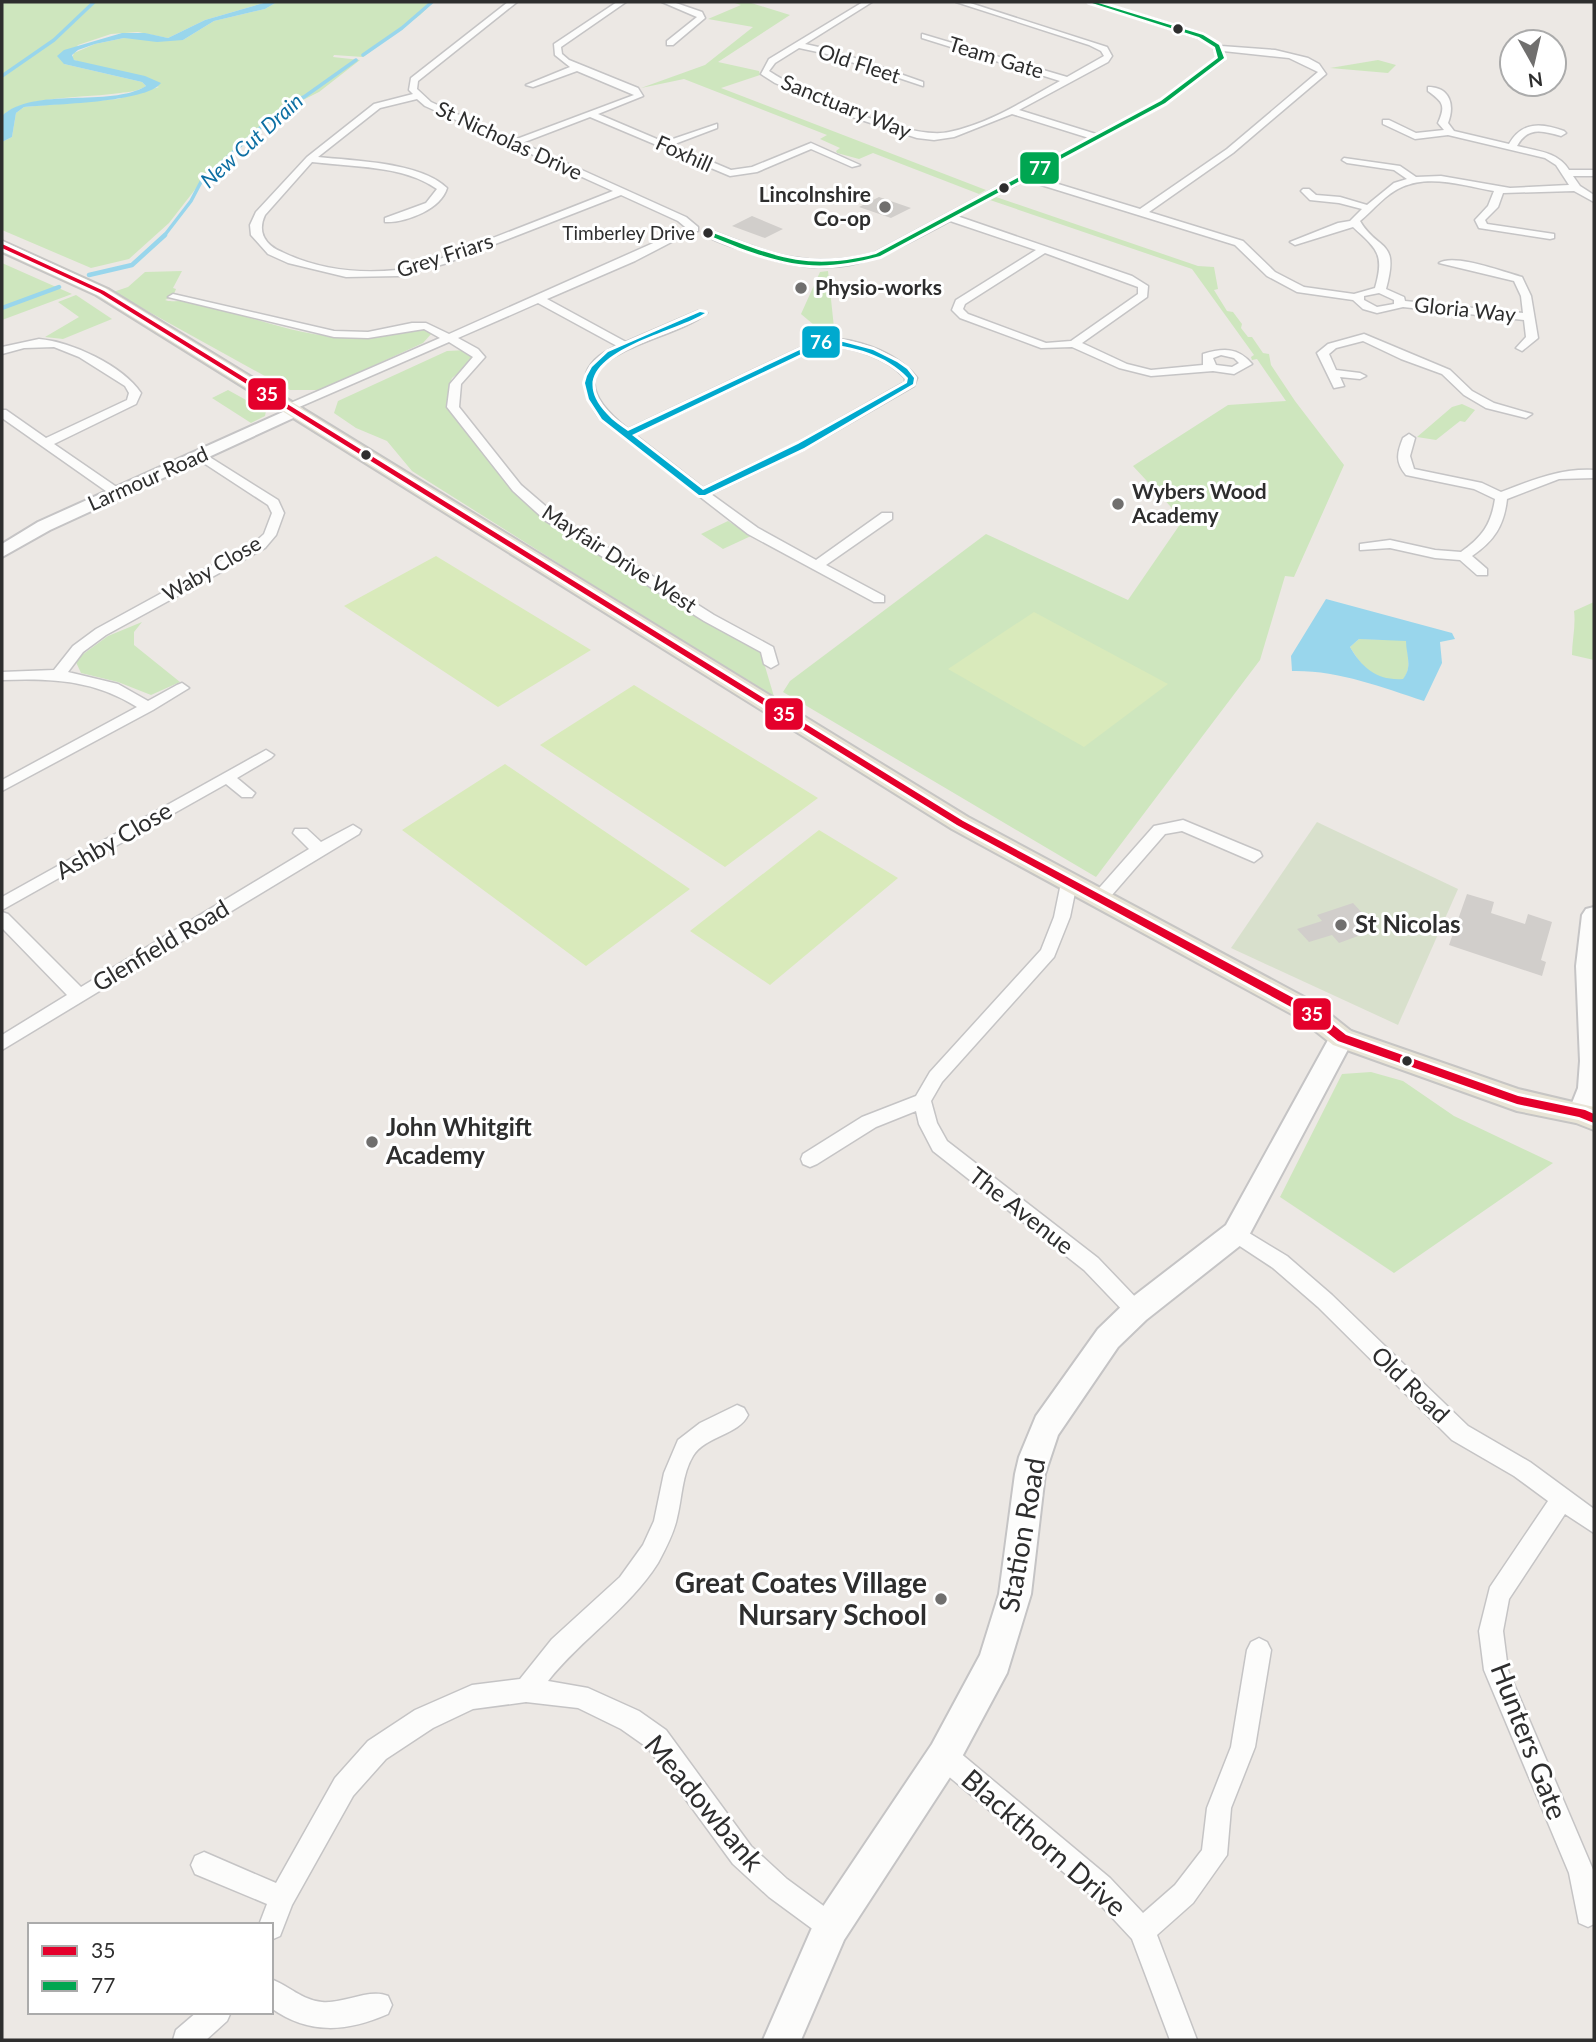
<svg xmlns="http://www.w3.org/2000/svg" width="1596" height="2042" font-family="Lato,sans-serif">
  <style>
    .green { fill: #cee6be }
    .cemetery { fill: #d8e0cc }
    .pitch { fill: #d9eabb }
    .water { fill: #99d6ec; fill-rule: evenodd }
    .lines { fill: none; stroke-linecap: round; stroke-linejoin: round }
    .stream-far1 { stroke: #99d6ec; stroke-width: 3.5 }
    .stream { stroke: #99d6ec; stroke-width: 4.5 }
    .building { fill: #d1cecb }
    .street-casing { stroke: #c5c4c5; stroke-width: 3 }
    .secondary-casing { stroke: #c5c4c5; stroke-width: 4 }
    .primary-casing { stroke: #c6c5c4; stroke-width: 4 }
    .street { fill: #fcfcfb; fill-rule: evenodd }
    .secondary { fill: #fcfcfb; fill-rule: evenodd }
    .primary { fill: #e8e4d6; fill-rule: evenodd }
    .bus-1-casing { stroke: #fff; stroke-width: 6 }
    .bus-2-casing { stroke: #fff; stroke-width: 6 }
    .bus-3-casing { stroke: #fff; stroke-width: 6 }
    .bus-1 { fill: #e4002b; fill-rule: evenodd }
    .bus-2 { fill: #00a651; fill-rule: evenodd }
    .bus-3 { fill: #00a9ce; fill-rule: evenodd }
    .bus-dot { fill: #2e2e2e; stroke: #fff; stroke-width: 2.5 }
    .poi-dot { fill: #706f6e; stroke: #fff; stroke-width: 2.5 }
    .labels { text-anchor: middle; stroke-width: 6; stroke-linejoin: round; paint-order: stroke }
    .far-bus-label { font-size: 19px; fill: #2e2e2e; stroke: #fff; text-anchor: end }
    .far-street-label { font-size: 21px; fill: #2e2e2e; stroke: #fff }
    .far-water-label { font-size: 21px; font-style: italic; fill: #0d6fa3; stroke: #fff }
    .far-poi-label { font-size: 21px; font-weight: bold; fill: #2e2e2e; stroke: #fff; text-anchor: start }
    .street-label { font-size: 24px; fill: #2e2e2e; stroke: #fff }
    .poi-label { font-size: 24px; font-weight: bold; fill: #2e2e2e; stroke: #fff; text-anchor: start }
    .near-street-label { font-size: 28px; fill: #2e2e2e; stroke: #fff }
    .near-poi-label { font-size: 28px; font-weight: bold; fill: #2e2e2e; stroke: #fff; text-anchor: end }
    .line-badge { stroke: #fff; stroke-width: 2.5 }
    .badge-label { font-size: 19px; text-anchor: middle; font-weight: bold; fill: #fff }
  </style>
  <rect width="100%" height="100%" fill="#ece8e4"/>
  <path class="green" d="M2,2H267L205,20L168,38L138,32L111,34L78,45L64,64L142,82L146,86C139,91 129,92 120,93C89,98 24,95 2,116Z
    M277,2H433L420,15L363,57L334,55L333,57L360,60L319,92L283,110L204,178L169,223L129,259L91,268L2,230V142L12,137L16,113L24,107L118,99L159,87L74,60L72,58L74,53L95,44L124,38L183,40L214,21L265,9Z
    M732,2H748L790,15L718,62L759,71L760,75L721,88L986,190L979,194L873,153L859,159L837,153L836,151L840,148L820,139L827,135L684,79L641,88L705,65L753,27L708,19L741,5Z
    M1378,60L1396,65L1388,73L1330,68Z
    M996,197L1198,266L1214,267L1218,289L1214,290L1227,311L1233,312L1242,324L1241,328L1248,337H1252L1263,353L1269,354L1271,365L1295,401L1344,465L1294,577L1285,576L1260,660L1096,877L783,692L790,681L986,534L1128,600L1183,520L1133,466L1228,405L1286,401L1257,359L1252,360L1251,357L1254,355L1192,269L990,200Z
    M2,263L72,294L2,320Z
    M182,271L173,288L176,289L173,296L165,300C172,303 182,299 191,301C246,314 302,340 359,337C378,337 417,320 432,333L423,343L320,390H290L113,292L128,287L145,272Z
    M828,271L835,337L827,336L801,314L820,272Z
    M76,295L112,319L63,339L45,337L79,317L58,302Z
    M467,350L475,355L471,363L452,378L449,386L448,407L487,456L543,518L561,532L761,653L775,700L412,471L387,441L356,428L334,413L338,401L447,351Z
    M228,390L266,411L265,416L251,423L212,398Z
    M1462,404L1475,410L1465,422L1460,421L1436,440L1417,437L1452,407Z
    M728,521L751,536L723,549L701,534Z
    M1594,602V660L1572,655C1572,641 1576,625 1574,611Z
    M142,622L134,632V645L180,682L151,695L118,682L81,673L75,660L108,636Z
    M1359,639L1407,640C1406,655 1413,666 1403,680C1375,681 1364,670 1350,647Z
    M1371,1072L1403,1081L1454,1116L1553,1163L1394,1273L1280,1197L1342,1074Z"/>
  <path class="cemetery" d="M1317,822L1458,889L1398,1025L1231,948Z"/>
  <path class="pitch" d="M436,556L591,650L498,707L344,606Z
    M1034,612L1168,684L1084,747L948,669Z
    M634,685L818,798L725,867L540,745Z
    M505,764L690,889L586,966L402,830Z
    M819,830L898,878L770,985L690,931Z"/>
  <path class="water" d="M267,2H277L265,9L214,21L183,40L157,42L124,38L95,44L78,50L72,55L74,60L145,76L161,83C146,103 51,104 24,107L16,113L12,137L2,142V116C33,86 110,108 146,86L142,82L64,64L57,56L64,50L122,33H145L168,38L205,20Z
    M1326,599L1452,633L1455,639L1440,642L1442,663L1424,701C1381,687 1338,670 1292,671L1291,656ZM1359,639L1406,641C1406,655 1413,666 1403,679C1378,681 1362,668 1350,647Z"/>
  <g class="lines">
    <path class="stream-far1" d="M363,55L402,28L432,2
      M2,76L54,40L94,2
      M164,236L191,201L202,180L288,103L304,97L356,60"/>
    <path class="stream" d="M89,275L132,265L165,235
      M2,308L59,287"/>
  </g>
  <path class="building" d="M879,197L911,208L891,218L859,207Z
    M752,216L783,229L765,238L732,226Z
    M1467,894L1494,902L1491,913L1525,924L1528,914L1552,922L1541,960L1546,962L1542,976L1449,945Z
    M1353,903L1377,929L1339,943L1332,935L1309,942L1297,929L1322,921L1317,915Z"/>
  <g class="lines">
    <defs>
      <path id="street" d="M508,2H517L418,81L417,89L431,102L514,140L634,95L577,71L533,87L526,85L570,67L555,55L554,44L617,2H626L561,47L562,54L569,60L638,88L643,96L598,114L664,142L717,124V128L672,145L731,170L752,167L811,143L860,165L852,167L811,149L757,172L730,176L590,117L522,143L686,217L698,227V231H690L678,221L621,195L444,264L399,276L346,277L288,263L268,254L251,235L250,225L256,212L307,157L374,104L413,94L409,90L411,78ZM417,99L425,106L613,191C568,209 523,226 478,244C452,254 424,267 397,270C358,274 317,269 282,252C265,245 257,232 265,215L312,162C352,167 403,165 437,189L426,203L385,218V222C406,223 441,209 447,188C420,162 354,161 318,157L380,108Z
        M662,2H673L702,12L705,18L673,45H667V41L697,17Z
        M863,2H872L805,44L832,50L923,82V86L827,54L799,48L775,63L769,71C804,94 909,141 949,132C989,124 1025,100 1060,81L922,38V34L1067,77L1104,56L1101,51L1089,45L956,2H967L1107,47L1112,56L1108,62L1019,110L1096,134L1160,100L1217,57L1213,47L1198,38L1087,2H1098L1204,34L1221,46L1275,50L1308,58L1319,64L1326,74L1233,153L1149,212L1243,241L1275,272L1304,287L1354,294L1375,288C1385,254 1377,249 1353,227L1295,245L1290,242L1338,223L1350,221L1362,209L1339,203L1310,200L1301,191L1303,189H1309L1316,195L1340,197L1367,205L1394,183L1407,179L1394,170L1347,163L1342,160L1344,158L1400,166L1416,177L1441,176L1510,188L1569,185L1556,165L1545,158L1448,135L1415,139L1383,124V120H1389L1416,133L1444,130L1438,123C1446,105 1443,102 1428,91V87C1450,87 1455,105 1448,123L1454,131L1509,144C1522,121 1542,123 1564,131L1566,133L1561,136C1543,131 1528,126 1517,146C1537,151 1558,152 1569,170H1594V176H1573L1580,186L1594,195V202L1574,191L1503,193L1498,207L1485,220L1487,224L1554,234V238L1550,239L1479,228L1475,220L1488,206L1494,191C1466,186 1430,174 1402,187C1387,193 1373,210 1360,221C1378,252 1400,238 1386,289L1404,297L1405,301L1523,313L1521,296L1514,281L1439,263C1454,253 1504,272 1522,277L1531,296L1538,338L1522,351L1516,348L1526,337L1524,320L1403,307L1377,313L1363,309L1353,300L1297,292L1267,276L1235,245L1025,180L957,216L1132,276L1148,286L1147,297L1082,343L1127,364L1151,370L1203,365V354C1223,348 1238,347 1252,364L1234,374L1213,371L1151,376L1119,368L1072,347L1041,348L960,318L952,310L956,300L1036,250L950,221C874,261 839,284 752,253C737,248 716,243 703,233L712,231C771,254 810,270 874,253L1089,138L1012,114L954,137L934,140L917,138L852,117L775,83L761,74L769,59ZM1223,51L1289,58L1318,72L1227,149L1140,209L1032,176L1166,104L1224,60ZM1045,253L1138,287V294L1071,341L1046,343L968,314L963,309L965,304ZM1379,293L1394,300V304L1377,307L1364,300V296ZM1221,355L1234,358L1239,363L1232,367L1216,365L1213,358Z
        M678,232L687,234L635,261L547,299L626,342L698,311L707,313C667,346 532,354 628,429L817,340C849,334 897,352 917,378L914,386L805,449L711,494L758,528L816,560L882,513H892V519L826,565L884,596V602H874L748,534L601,420C577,388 578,363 617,346L538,303L458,338L478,349L485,357L461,384L459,407L521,485L556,515L714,615L773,647L778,664L771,668L764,664L761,652L704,621L546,521L513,491L447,407L450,384L473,357L449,342L290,411L284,407L286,405L440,338L424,329L368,338L334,337L168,297L173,294L334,331L368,332L412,323H426L449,334ZM823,345C851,347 886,356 905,378V382L797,443L703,488L635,435Z
        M1364,334L1450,370L1472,391L1494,403L1532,414L1526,418L1486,408L1464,395L1442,374L1401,359L1363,341L1336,348L1329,354L1336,370L1360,373L1366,376L1360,379L1340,377L1344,386L1334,388L1317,353L1328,344Z
        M39,339C72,342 122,365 141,393L136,404L54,444L121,490V496H113L2,418V410H6L46,438L127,400L129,393L125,386L79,357L54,347L24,348L2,354V347Z
        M1409,434L1415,438L1410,456L1414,469L1482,483L1501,492C1532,480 1561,468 1594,470V478L1559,479L1507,499C1504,526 1494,541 1472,556L1487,569V575H1477L1460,560L1435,558L1390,548L1360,550V544L1390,540L1435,550L1461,552C1482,537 1491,525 1495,499L1474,489L1406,475C1395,462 1397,453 1403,438Z
        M200,451L278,500L284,513L276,535L265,548L106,635L83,652L68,672L118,684L148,701L177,685L182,683L189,688L153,710L2,791V780L137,707C94,680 52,678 2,680V672L54,670L73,646L96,629L255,542L264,534L272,513L268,505L196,458V452Z
        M266,750L274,755L271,758L237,778L255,793L252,797H242L226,784L2,910V897Z
        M1183,820L1260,852L1262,856L1254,862L1182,831L1165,834L1105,903H1093L1091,899L1093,895L1154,826Z
        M353,825L361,830L359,834L2,1050V1035L67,995L2,928V912L8,914L81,987L309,849L293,833L295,829H307L321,842Z
        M1069,877L1077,883L1070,917L1054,957L942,1082L931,1101L937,1123L947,1141L1098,1258L1143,1305L1146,1311L1143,1317L1136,1320L1129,1317L1084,1270L933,1151L919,1124L916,1111L876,1127L817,1164L810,1167L803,1164L801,1159L803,1154L862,1117L916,1096L930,1072L1041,950L1054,917L1061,883Z
        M1236,1225L1287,1256L1332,1295L1468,1426L1530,1462L1594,1509V1533L1565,1514L1509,1599L1503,1631L1508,1670L1594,1872V1924L1588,1927L1579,1923L1569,1873L1484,1670L1479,1631L1490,1587L1548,1501L1514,1476L1452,1440L1318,1307L1273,1268L1229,1239L1226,1233L1229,1227Z
        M737,1405L744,1408L748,1415C739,1435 705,1436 693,1456C682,1474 682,1498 677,1518C674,1533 665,1550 658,1563C629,1609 582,1638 548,1681L588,1688L639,1711L666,1730L751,1846L787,1879L840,1918L844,1927L840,1936L831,1940L822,1936L769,1897L733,1864L648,1748L621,1729L578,1708L526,1702L473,1709L433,1728L386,1759L353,1796L292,1905L280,1936L271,1940V1925H259L267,1904L195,1874L191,1865L195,1856L204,1852L276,1883L335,1778L368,1741L415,1710L472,1685L520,1679L552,1639L620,1577L643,1545L654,1521L664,1473L678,1440L700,1423Z
        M1259,1638L1267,1642L1271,1650L1255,1747L1231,1808L1227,1855L1193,1903L1157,1935L1197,2040H1170L1132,1939L1092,1896L935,1765L932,1756L935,1747L944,1744L953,1747L1110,1878L1143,1913L1175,1885L1202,1850L1207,1808L1231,1747L1247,1650L1251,1642Z
        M271,1979C289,1986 302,2000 322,2002C344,2004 369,1988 388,1996L392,2005L388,2014C347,2032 309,2035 271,2008Z
        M197,2012H231L227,2021L206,2040H173L176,2030Z"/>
      <path id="secondary" d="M296,406L302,408L304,411L302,414L50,530L2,557V544L38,522Z
        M1594,907V1112L1590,1120L1581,1123L1572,1120L1568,1113L1578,1088L1580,1061L1576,966L1582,915L1586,909Z
        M1342,1028L1351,1031L1354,1038L1246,1241L1146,1320L1118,1347L1058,1435L1045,1474L1031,1594L1007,1673L956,1768L844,1940L801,2040H763L818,1914L932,1744L980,1655L999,1594L1015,1474L1019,1457L1036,1416L1098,1329L1126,1302L1226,1225L1333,1031Z"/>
      <path id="primary" d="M2,241L108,289L968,817L1317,1004L1351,1031L1518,1089L1594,1107V1130L1576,1123L1517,1111L1333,1045L1299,1018L952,829L96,295L2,252Z"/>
    </defs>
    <use href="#street" class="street-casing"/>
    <use href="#secondary" class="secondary-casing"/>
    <use href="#primary" class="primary-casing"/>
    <use href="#street" class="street"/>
    <use href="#secondary" class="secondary"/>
    <use href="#primary" class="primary"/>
    <defs>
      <path id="bus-1" d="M2,244L104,291L963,821L1312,1008L1346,1035L1518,1096L1585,1110L1594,1114V1123L1579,1117L1517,1104L1338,1041L1304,1014L957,825L100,293L2,248Z"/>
      <path id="bus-2" d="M1089,2H1095L1203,35L1219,45L1224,58L1165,103L880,256C824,271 795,268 740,248C729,243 716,239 705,233L710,232C774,256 806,272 876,254L1161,101L1218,58L1215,47L1199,37Z"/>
      <path id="bus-3" d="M700,312L705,313C673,334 551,355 607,414C613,421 621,426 628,431L821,340L843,342L873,350L897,362L907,369L914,378L913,384L804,448L705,495H699L602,419L589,399L585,383L587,376L592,367L608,352ZM822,344C852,345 887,355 908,378L907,383L798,444L703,490L632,435Z"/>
    </defs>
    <use href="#bus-1" class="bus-1-casing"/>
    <use href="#bus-2" class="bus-2-casing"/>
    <use href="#bus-3" class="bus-3-casing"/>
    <use href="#bus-1" class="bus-1"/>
    <use href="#bus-2" class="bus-2"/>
    <use href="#bus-3" class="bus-3"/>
  </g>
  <g class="bus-dot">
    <circle cx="1178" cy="29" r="6"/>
    <circle cx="1004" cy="188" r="6"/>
    <circle cx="708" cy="233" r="6"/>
    <circle cx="366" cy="455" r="6"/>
    <circle cx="1407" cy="1061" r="6"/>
  </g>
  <g class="poi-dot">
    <circle cx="885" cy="207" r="7"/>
    <circle cx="801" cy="288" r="7"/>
    <circle cx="1118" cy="504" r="7"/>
    <circle cx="1341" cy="925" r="7"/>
    <circle cx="372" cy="1142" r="7"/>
    <circle cx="941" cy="1599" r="7"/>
  </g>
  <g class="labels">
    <g class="far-bus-label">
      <text x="695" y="240">Timberley Drive</text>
    </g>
    <g class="far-street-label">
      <text transform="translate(996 58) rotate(17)" y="7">Team Gate</text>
      <text transform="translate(859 64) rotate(18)" y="7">Old Fleet</text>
      <text transform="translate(846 107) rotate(22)" y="7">Sanctuary Way</text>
      <text transform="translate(509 141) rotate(25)" y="7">St Nicholas Drive</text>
      <text transform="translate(684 154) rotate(24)" y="7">Foxhill</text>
      <text transform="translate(445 256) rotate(-18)" y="7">Grey Friars</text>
      <text transform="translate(1465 310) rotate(6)" y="7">Gloria Way</text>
      <text transform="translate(148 479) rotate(-24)" y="7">Larmour Road</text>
      <text transform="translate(619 559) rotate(33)" y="7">Mayfair Drive West</text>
      <text transform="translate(212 569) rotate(-30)" y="7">Waby Close</text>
    </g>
    <g class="far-water-label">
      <text transform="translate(252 141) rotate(-42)" y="7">New Cut Drain</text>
    </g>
    <g class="far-poi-label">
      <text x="871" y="202" text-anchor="end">Lincolnshire<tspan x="871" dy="24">Co-op</tspan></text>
      <text x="815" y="295">Physio-works</text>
      <text x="1132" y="499">Wybers Wood<tspan x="1132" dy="24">Academy</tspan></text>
    </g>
    <g class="street-label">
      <text transform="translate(114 841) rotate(-30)" y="8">Ashby Close</text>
      <text transform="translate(161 946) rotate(-31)" y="8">Glenfield Road</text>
      <text transform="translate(1021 1211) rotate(38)" y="8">The Avenue</text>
      <text transform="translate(1410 1385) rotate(44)" y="8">Old Road</text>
    </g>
    <g class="poi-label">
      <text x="1355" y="933">St Nicolas</text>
      <text x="386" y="1136">John Whitgift<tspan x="386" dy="28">Academy</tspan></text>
    </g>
    <g class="near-street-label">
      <text transform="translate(1022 1535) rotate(-80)" y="10">Station Road</text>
      <text transform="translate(1529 1741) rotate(69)" y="10">Hunters Gate</text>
      <text transform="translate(704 1803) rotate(50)" y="10">Meadowbank</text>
      <text transform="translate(1044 1843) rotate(41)" y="10">Blackthorn Drive</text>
    </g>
    <g class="near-poi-label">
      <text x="927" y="1593">Great Coates Village<tspan x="927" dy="32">Nursary School</tspan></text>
    </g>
  </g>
  <g class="line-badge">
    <rect x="1019" y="151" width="41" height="34" rx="7" fill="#00a651"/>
    <rect x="801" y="325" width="40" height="34" rx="7" fill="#00a9ce"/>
    <rect x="247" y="377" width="40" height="34" rx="7" fill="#e4002b"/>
    <rect x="764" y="697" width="40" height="34" rx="7" fill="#e4002b"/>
    <rect x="1292" y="997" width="40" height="34" rx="7" fill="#e4002b"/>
  </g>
  <g class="badge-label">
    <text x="1040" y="175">77</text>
    <text x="821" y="349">76</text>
    <text x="267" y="401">35</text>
    <text x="784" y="721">35</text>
    <text x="1312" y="1021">35</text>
  </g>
  <rect width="1596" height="2042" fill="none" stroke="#2e2e2e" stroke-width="7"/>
  <rect x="28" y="1923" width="245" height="91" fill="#ffffff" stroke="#ababab" stroke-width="2"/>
  <rect x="42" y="1946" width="35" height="10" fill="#e4002b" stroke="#ababab" stroke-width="2"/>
  <text x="91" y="1958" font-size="21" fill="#2e2e2e">35</text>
  <rect x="42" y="1981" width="35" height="10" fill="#00a651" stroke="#ababab" stroke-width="2"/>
  <text x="91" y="1993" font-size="21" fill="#2e2e2e">77</text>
  <g transform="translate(1533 63) rotate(172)"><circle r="33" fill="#ffffff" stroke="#ababab" stroke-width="2"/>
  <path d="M0-5L12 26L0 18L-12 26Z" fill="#706f6e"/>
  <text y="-10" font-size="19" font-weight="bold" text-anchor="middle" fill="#2e2e2e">N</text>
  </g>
</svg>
